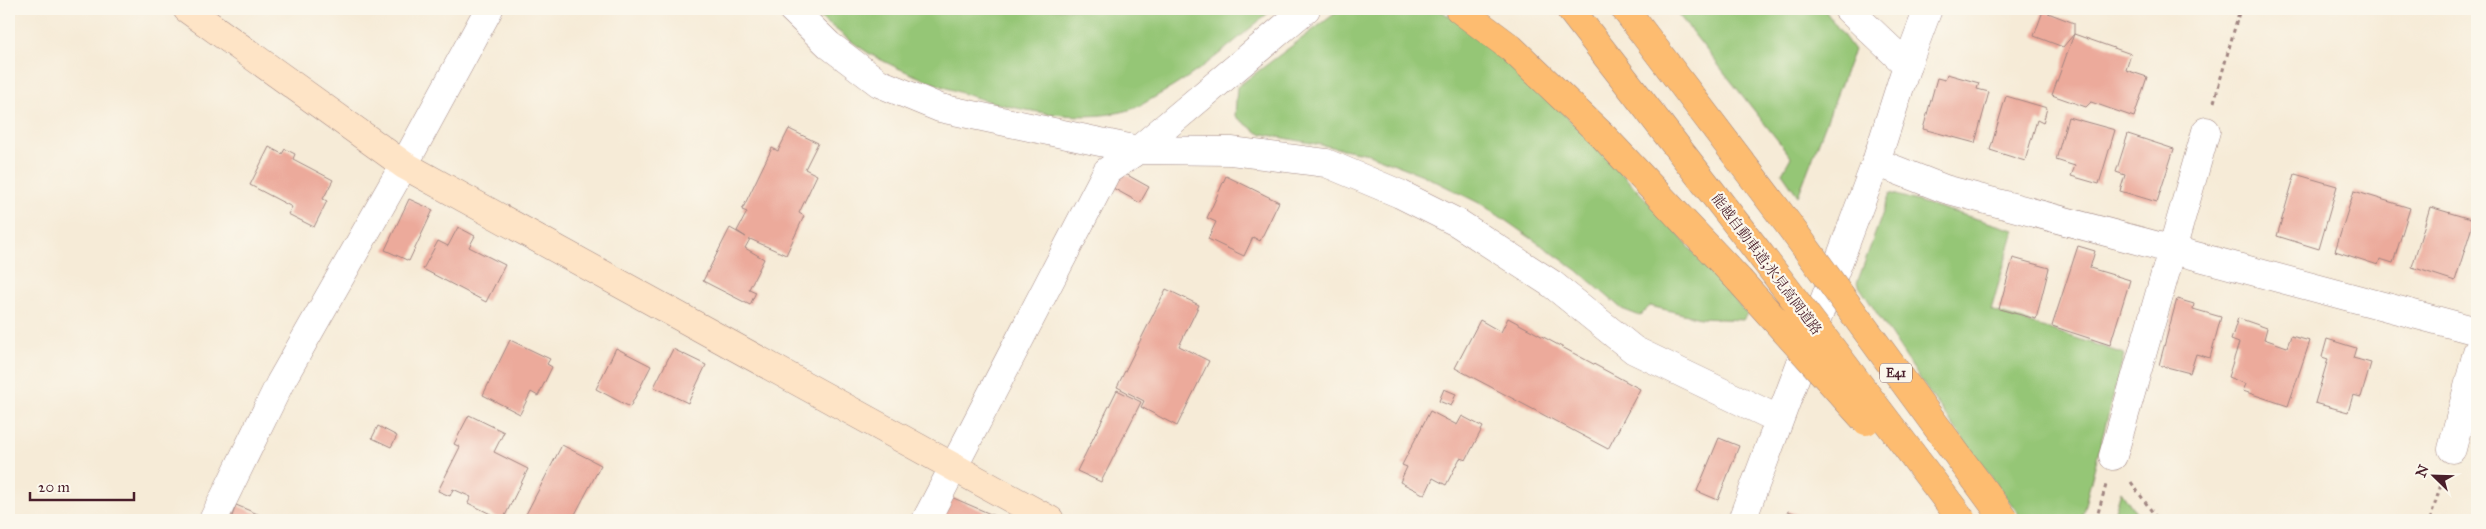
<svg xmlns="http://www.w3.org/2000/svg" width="2486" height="529" font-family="'IM FELL Great Primer','Noto Serif JP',serif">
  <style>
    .green { fill: #95c676; stroke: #707250 }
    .building { fill: #ecaa9b }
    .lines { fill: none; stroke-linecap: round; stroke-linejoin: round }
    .street-casing { stroke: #a08581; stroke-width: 29 }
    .secondary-casing { stroke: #a08581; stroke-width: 29 }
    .highway-casing { stroke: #a08581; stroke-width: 29 }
    .path { stroke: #a08581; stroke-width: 3; stroke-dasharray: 4 4; stroke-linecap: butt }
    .street { stroke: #fff; stroke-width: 28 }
    .secondary { stroke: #fee4c6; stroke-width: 28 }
    .highway { stroke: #fdbc70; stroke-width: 28 }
    .highway-bridge-casing { stroke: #a08581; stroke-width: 29; stroke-linecap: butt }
    .highway-bridge { stroke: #fdbc70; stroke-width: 28 }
    .labels { text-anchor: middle; stroke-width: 4.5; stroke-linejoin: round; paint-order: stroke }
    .shield { fill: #fbf7ec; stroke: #7f6065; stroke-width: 1 }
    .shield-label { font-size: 12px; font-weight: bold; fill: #4a1f2b }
    .street-label { font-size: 14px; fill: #4a1f2b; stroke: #fbf7ec }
  </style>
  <rect width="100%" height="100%" fill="#fbf7ec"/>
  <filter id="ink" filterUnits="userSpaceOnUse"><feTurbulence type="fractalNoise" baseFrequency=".02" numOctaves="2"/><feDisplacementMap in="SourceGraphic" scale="10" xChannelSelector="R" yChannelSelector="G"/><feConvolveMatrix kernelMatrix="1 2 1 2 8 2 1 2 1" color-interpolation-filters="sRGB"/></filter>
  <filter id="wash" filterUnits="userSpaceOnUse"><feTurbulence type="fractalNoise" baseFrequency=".0096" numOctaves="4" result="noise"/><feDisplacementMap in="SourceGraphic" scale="20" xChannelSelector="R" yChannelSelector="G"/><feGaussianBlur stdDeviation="1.12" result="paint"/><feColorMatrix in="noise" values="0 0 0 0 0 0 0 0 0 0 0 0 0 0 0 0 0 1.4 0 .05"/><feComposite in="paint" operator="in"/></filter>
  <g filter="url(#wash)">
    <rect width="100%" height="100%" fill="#f6ebd7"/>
    <path class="green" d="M813,9H1273C1236,40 1199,74 1155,97C1148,101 1140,106 1132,109C1060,133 934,89 870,54C852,43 835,28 818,16Z
      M1341,9H1438L1460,23L1548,97L1665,219L1747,314L1743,320L1700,318L1650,306L1640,316L1622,309L1577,270L1483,205L1423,175L1369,154L1258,133L1235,116L1237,87Z
      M1674,9H1824L1854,50L1798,196L1782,173L1791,157Z
      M1890,193L2014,230L1991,310L2124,354L2081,520H2023L1928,391L1857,283Z
      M2121,491L2141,520H2112Z"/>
    <g id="blocks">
      <path class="building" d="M2043,11L2074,23V34L2063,47L2034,36Z
        M2074,34L2131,54L2126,70L2147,77L2134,117L2091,102L2086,107L2052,95Z
        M1947,74L1979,83L1977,89L1989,92L1975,143L1923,129L1937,78L1945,80Z
        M2006,96L2047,108L2043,123L2037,120L2025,161L1990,150Z
        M2068,117L2115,130L2099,184L2071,176L2075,166L2056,160Z
        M789,129L818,143L805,169L817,175L799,213L804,216L786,255L750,239L745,248L764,259L749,289L756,292L750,305L703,281L730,228L746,237L737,231L747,212L742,210L772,148L778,151Z
        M2128,134L2174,149L2157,202L2120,191L2125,175L2116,172Z
        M269,147L282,154L285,149L295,154L293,159L333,180L323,199L327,201L314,227L288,214L292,207L250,185Z
        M1122,172L1149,187L1140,203L1113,188Z
        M2295,174L2337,186L2319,249L2277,236Z
        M1226,176L1279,202L1260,241L1253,237L1244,256L1208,239L1216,222L1207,218Z
        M2354,191L2410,208L2393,263L2380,259L2378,265L2335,251Z
        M409,199L433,210L409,261L385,250Z
        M2430,207L2474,220L2455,281L2412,267Z
        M458,227L475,236L469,247L505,265L486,302L423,269L438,241L448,246Z
        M2078,246L2095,251L2090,268L2130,280L2110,345L2052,326Z
        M2013,258L2049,268L2036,319L1999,309Z
        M1166,289L1199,305L1179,346L1209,361L1177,426L1141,407L1144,401L1117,387Z
        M2177,299L2194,304L2193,309L2221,317L2210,358L2196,354L2190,373L2159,365Z
        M1508,318L1640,389L1608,449L1455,368L1480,320L1501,332Z
        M2238,318L2267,328L2264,339L2287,347L2291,336L2310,341L2288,406L2243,391L2246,384L2228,377L2239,343L2231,340Z
        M2327,339L2356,348L2353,358L2371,363L2361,397L2353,395L2348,412L2315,403L2328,359L2322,357Z
        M510,340L550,359L547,364L552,367L538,396L531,392L520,414L483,395Z
        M616,348L651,366L630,407L596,389Z
        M673,349L706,365L688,403L654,387Z
        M1444,389L1456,394L1451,406L1439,401Z
        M1117,390L1141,402L1101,482L1077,471Z
        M1430,411L1457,425L1462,416L1483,427L1466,460L1460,458L1446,485L1433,478L1425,495L1400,482L1407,467L1402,465Z
        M469,415L504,432L494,452L528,469L503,520L468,503L471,497L453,489L450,496L438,491L460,447L454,444Z
        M378,426L397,436L391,447L372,438Z
        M1719,438L1739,446L1718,500L1697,491Z
        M562,445L601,465L572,520H523Z
        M949,496L995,516L993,520H938Z
        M236,505L272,520L274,515L288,520H235L231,519Z
        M1788,511L1813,520H1785Z"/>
    </g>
  </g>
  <g filter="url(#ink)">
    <use href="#blocks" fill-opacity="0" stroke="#a08581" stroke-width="1"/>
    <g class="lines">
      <defs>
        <path id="street" d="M792,9L829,45L879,83L940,108L1138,150L1231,151L1326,163L1400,194L1458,223L1552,284L1634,350L1778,419
          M1848,9L1907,65
          M1876,162L1945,189L2477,331
          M2452,449L2477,352
          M2113,456L2206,131
          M213,520L280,383L404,165L489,9
          M926,520L1107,171L1138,150L1306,9
          M1742,520L1876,162L1907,65L1928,9"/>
        <path id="secondary" d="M187,9L404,165L1050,520"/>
        <path id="highway" d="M1459,9L1511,48L1603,136L1739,280
          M1570,9L1763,258
          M1625,9L1789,225"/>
      </defs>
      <use href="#street" class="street-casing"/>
      <use href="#secondary" class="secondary-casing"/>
      <use href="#highway" class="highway-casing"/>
      <path class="path" d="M2214,102L2240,9
        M2131,482L2158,520
        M2096,520L2106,485
        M2430,520L2443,478"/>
      <use href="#street" class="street"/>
      <use href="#secondary" class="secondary"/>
      <use href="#highway" class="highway"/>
      <defs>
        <path id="highway-bridge" d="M1789,225L2005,520
          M1763,258L1962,520
          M1739,280L1866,421"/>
      </defs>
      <use href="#highway-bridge" class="highway-bridge-casing"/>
      <use href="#highway-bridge" class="highway-bridge"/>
    </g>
  </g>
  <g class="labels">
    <rect class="shield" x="1880" y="363.5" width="32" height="19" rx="4"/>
    <g class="shield-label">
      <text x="1896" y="377">E41</text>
    </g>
    <g class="street-label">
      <text transform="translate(1767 264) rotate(53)" y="5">能越自動車道;氷見高岡道路</text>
    </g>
  </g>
  <rect width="2486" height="529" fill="none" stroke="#fbf7ec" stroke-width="30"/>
  <g transform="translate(2434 476) rotate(293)" stroke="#fbf7ec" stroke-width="4" paint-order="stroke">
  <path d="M0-4L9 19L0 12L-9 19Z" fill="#4a1f2b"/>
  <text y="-8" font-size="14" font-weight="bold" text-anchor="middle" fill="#4a1f2b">N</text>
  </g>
  <path d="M30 492v8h104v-8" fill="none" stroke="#4a1f2b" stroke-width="2.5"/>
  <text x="38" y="492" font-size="15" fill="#4a1f2b" stroke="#fbf7ec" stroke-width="4" paint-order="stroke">20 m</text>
</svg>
